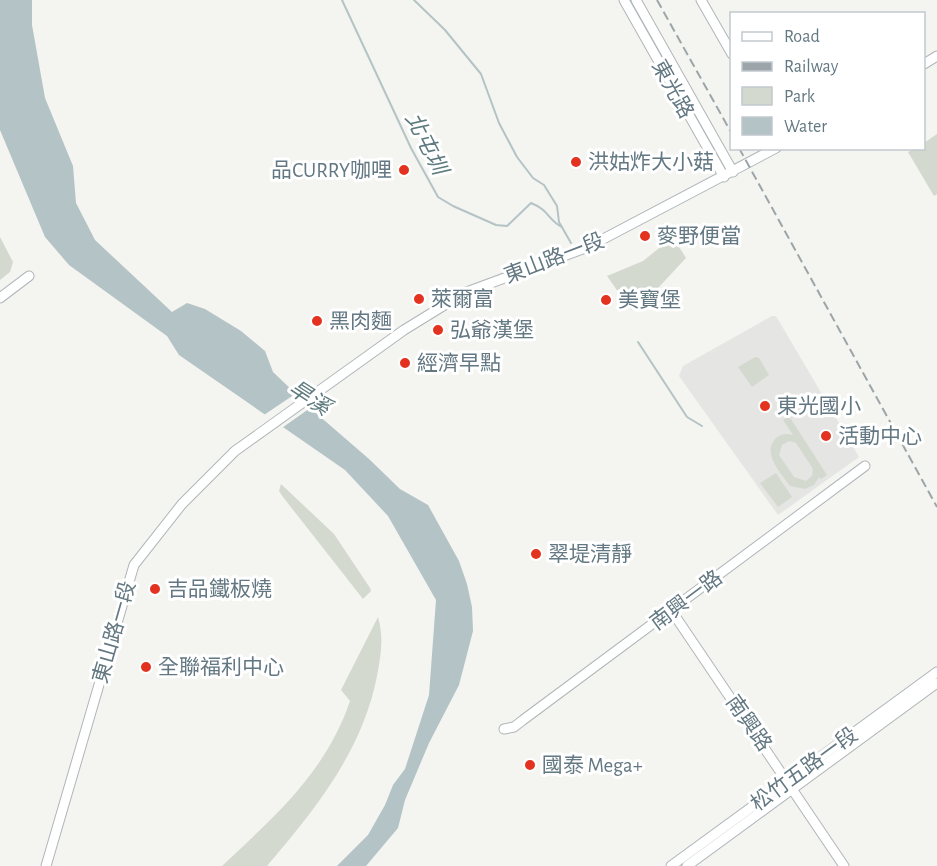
<svg xmlns="http://www.w3.org/2000/svg" width="937" height="866" font-family="'Alegreya Sans','Noto Sans TC',sans-serif">
  <style>
    .built { fill: #e5e5e4 }
    .green { fill: #d4d9cf; fill-rule: evenodd }
    .water { fill: #b4c3c5 }
    .pier { fill: #f4f4f0 }
    .lines { fill: none; stroke-linecap: round; stroke-linejoin: round }
    .stream { stroke: #b4c3c5; stroke-width: 2 }
    .secondary-casing { stroke: #afb6b9; stroke-width: 11 }
    .secondary { stroke: #fff; stroke-width: 9 }
    .rail { stroke: #9ca5a9; stroke-width: 2; stroke-dasharray: 9 4.5; stroke-linecap: butt }
    .poi-dot { fill: #e43221; stroke: #fff; stroke-width: 2 }
    .labels { text-anchor: middle; stroke-width: 6; stroke-linejoin: round; paint-order: stroke }
    .street-label { font-size: 21px; fill: #637882; stroke: #fff }
    .poi-label { font-size: 21px; fill: #637882; stroke: #fff; text-anchor: start }
    .water-label { font-size: 22px; font-style: italic; fill: #5f7b7f; stroke: #fff }
  </style>
  <rect width="100%" height="100%" fill="#f4f4f0"/>
  <path class="built" d="M772,316H776L859,457L778,515L679,376L683,366Z"/>
  <path class="green" d="M937,134V194L934,196L908,152L914,149L924,148V143Z
    M0,237L13,262L10,272L0,280Z
    M673,237L686,258L659,287L631,310L607,276L643,261Z
    M755,357L759,358L769,375L752,387L738,367Z
    M789,416L827,475L821,479L819,477L814,485L805,489L790,486C781,473 762,454 775,439C780,434 786,433 793,435L783,420ZM789,441L796,443L813,469L812,476L806,481L794,477L779,455L782,445Z
    M776,473L792,497L778,507L760,483Z
    M281,484L334,534L370,588L371,591L363,599L283,497L279,491Z
    M378,617C384,638 381,654 377,676C362,752 316,808 267,866H222C275,816 326,772 350,701L341,690Z"/>
  <path class="water" d="M0,0H32V25L45,98L73,166L76,203L95,240L172,312L187,303L205,309L241,331L265,351L273,372L317,414L369,459L400,489L428,505L459,561L467,584L472,607L473,631L459,685L429,743L405,800L398,828L366,866H337L368,835L385,805L393,785L405,769L429,695L436,600L388,516L345,470L179,355L167,336L69,265L45,237L0,130Z"/>
  <path class="pier" d="M298,392L313,406L279,430L261,417Z"/>
  <g class="lines">
    <path class="stream" d="M342,0L411,148L438,197L453,206L496,225L507,226L531,203C549,210 548,220 562,227
      M414,0L445,30L481,74L499,123L517,157L533,178L544,185L557,206L559,222L571,243
      M638,342L687,417L702,426"/>
    <defs>
      <path id="secondary" d="M624,0L724,177
        M636,0L733,172
        M701,0L732,54
        M924,64L937,56
        M0,298L29,276
        M671,610L844,866
        M504,729L514,727L523,720L865,466
        M46,866L134,565L182,504L235,451L404,330L464,293L588,247L776,148
        M671,866L937,672
        M687,866L937,683"/>
    </defs>
    <use href="#secondary" class="secondary-casing"/>
    <use href="#secondary" class="secondary"/>
    <path class="rail" d="M657,0L732,134
      M739,148L937,507"/>
  </g>
  <g class="poi-dot">
    <circle cx="576" cy="162" r="6"/>
    <circle cx="404" cy="170" r="6"/>
    <circle cx="645" cy="236" r="6"/>
    <circle cx="419" cy="299" r="6"/>
    <circle cx="606" cy="300" r="6"/>
    <circle cx="317" cy="321" r="6"/>
    <circle cx="438" cy="330" r="6"/>
    <circle cx="405" cy="363" r="6"/>
    <circle cx="765" cy="406" r="6"/>
    <circle cx="826" cy="436" r="6"/>
    <circle cx="536" cy="554" r="6"/>
    <circle cx="155" cy="589" r="6"/>
    <circle cx="146" cy="667" r="6"/>
    <circle cx="530" cy="765" r="6"/>
  </g>
  <g class="labels">
    <g class="street-label">
      <text transform="translate(673 89) rotate(61)" y="7">東光路</text>
      <text transform="translate(554 258) rotate(-21)" y="7">東山路一段</text>
      <text transform="translate(686 600) rotate(-37)" y="7">南興一路</text>
      <text transform="translate(114 632) rotate(-74)" y="7">東山路一段</text>
      <text transform="translate(749 723) rotate(55)" y="7">南興路</text>
      <text transform="translate(804 769) rotate(-36)" y="7">松竹五路一段</text>
    </g>
    <g class="poi-label">
      <text x="588" y="169">洪姑炸大小菇</text>
      <text x="392" y="177" text-anchor="end">品CURRY咖哩</text>
      <text x="657" y="243">麥野便當</text>
      <text x="431" y="306">萊爾富</text>
      <text x="618" y="307">美寶堡</text>
      <text x="329" y="328">黑肉麵</text>
      <text x="450" y="337">弘爺漢堡</text>
      <text x="417" y="370">經濟早點</text>
      <text x="777" y="413">東光國小</text>
      <text x="838" y="443">活動中心</text>
      <text x="548" y="561">翠堤清靜</text>
      <text x="167" y="596">吉品鐵板燒</text>
      <text x="158" y="674">全聯福利中心</text>
      <text x="542" y="772">國泰 Mega+</text>
    </g>
    <g class="water-label">
      <text transform="translate(427 143) rotate(63)" y="8">北屯圳</text>
      <text transform="translate(310 397) rotate(33)" y="8">旱溪</text>
    </g>
  </g>
  <rect x="730" y="12" width="195" height="138" fill="#ffffff" stroke="#c1c9cd" stroke-width="1.5"/>
  <rect x="742" y="32" width="30" height="9" fill="#ffffff" stroke="#c1c9cd" stroke-width="1.5"/>
  <text x="784" y="42" font-size="18" fill="#637882">Road</text>
  <rect x="742" y="62" width="30" height="9" fill="#9ca5a9" stroke="#c1c9cd" stroke-width="1.5"/>
  <text x="784" y="72" font-size="18" fill="#637882">Railway</text>
  <rect x="742" y="87" width="30" height="18" fill="#d4d9cf" stroke="#c1c9cd" stroke-width="1.5"/>
  <text x="784" y="102" font-size="18" fill="#637882">Park</text>
  <rect x="742" y="117" width="30" height="18" fill="#b4c3c5" stroke="#c1c9cd" stroke-width="1.5"/>
  <text x="784" y="132" font-size="18" fill="#637882">Water</text>
</svg>
